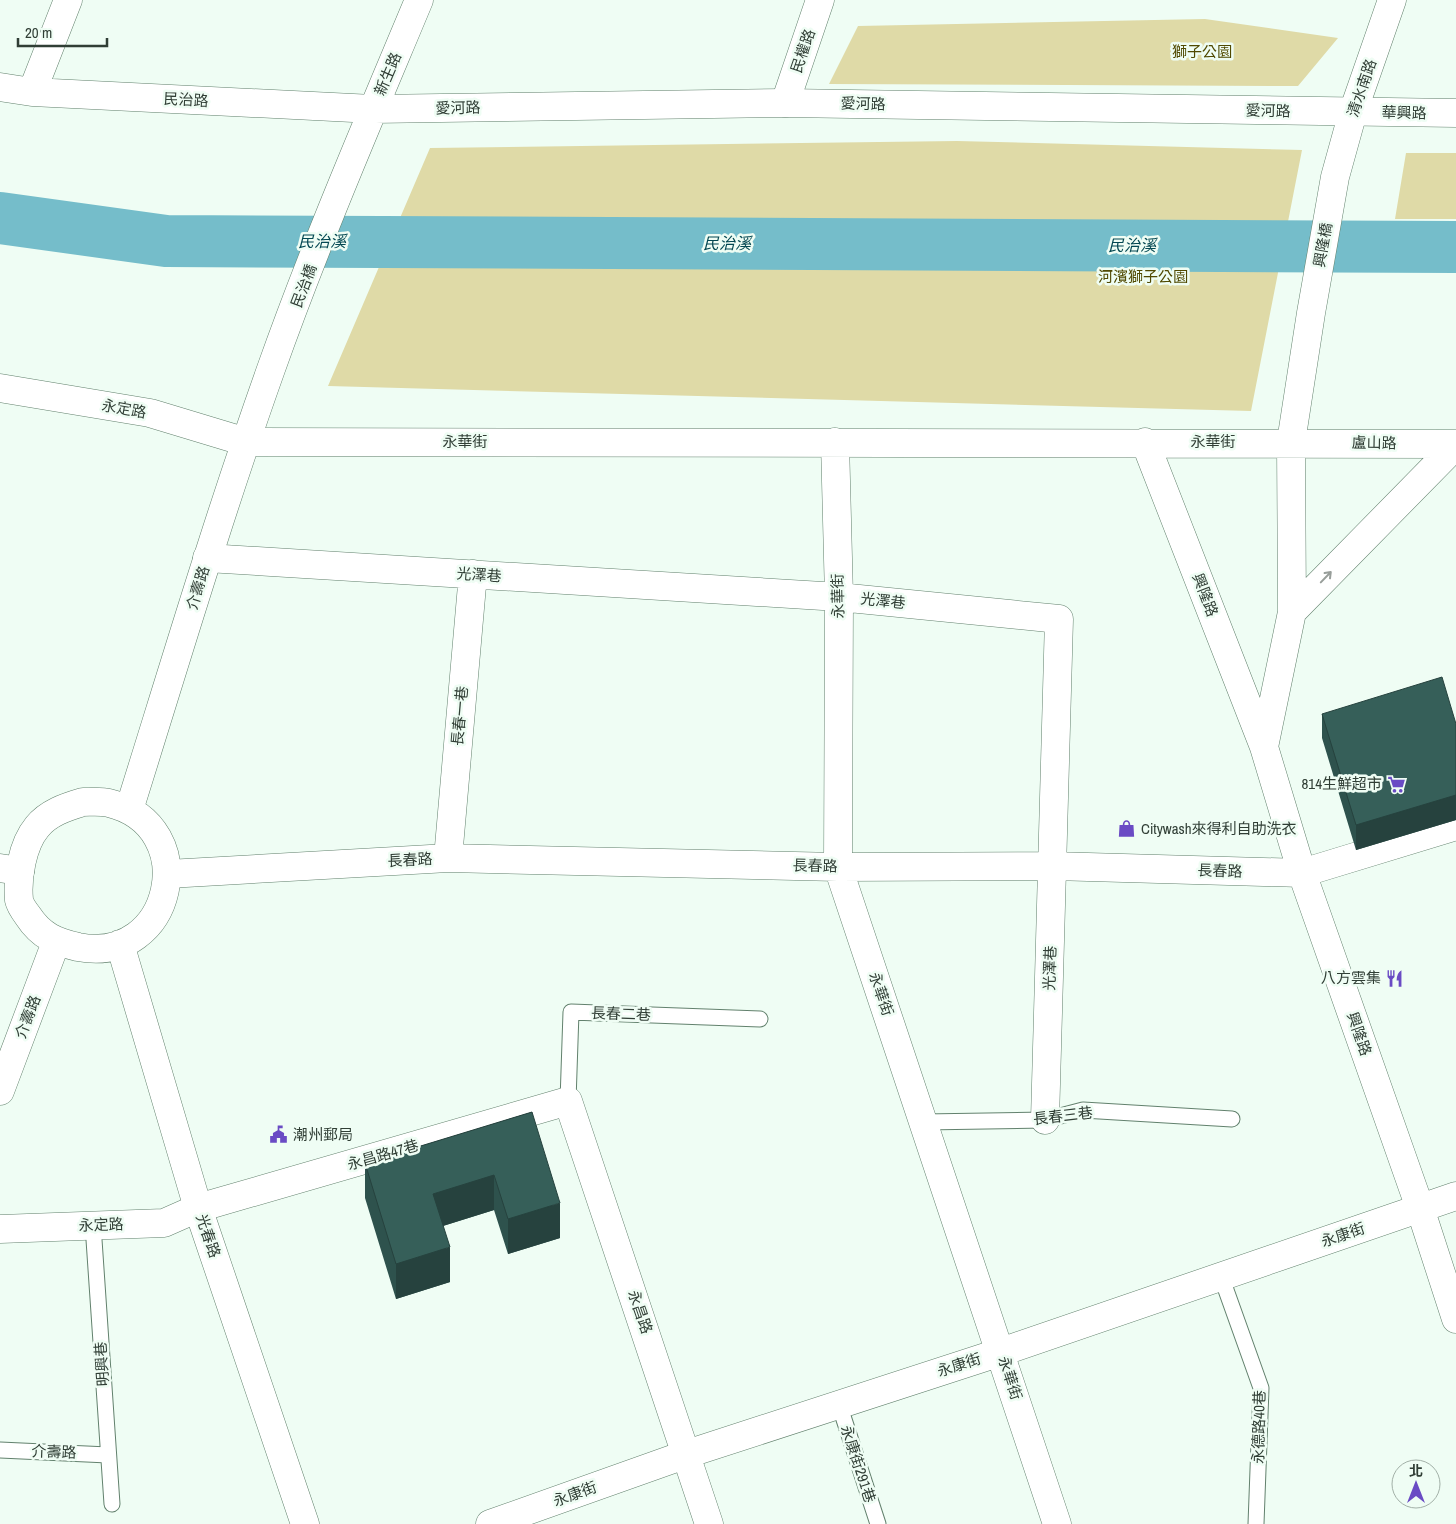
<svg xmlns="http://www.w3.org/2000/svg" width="1456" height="1524" font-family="'Archivo Narrow','Noto Sans TC',sans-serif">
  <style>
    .green { fill: #dfdaa7 }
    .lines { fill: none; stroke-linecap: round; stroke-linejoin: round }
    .river { stroke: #75bdca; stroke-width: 52 }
    .lane-casing { stroke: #62816d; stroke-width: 17 }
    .street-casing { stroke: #62816d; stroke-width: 29 }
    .secondary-casing { stroke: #62816d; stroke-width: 29 }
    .lane { stroke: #fff; stroke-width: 15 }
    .street { stroke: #fff; stroke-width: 28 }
    .secondary { stroke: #fff; stroke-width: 28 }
    .wall { fill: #2e524d }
    .shaded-wall { fill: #26423e }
    .building { fill: #365f59; stroke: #26423e }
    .oneway { stroke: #989e9a }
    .labels { text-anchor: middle; stroke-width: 5; stroke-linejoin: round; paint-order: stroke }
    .street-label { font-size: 15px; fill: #303e35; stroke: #effdf4 }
    .park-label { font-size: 15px; fill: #504901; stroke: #effdf4 }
    .poi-label { font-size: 15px; fill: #303e35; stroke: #effdf4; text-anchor: end }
    .water-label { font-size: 16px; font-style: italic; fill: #044852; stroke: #effdf4 }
  </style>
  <rect width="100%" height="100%" fill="#effdf4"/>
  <path class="green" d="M1205,19L1338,38L1298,86L829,84L858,26Z
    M957,141L1302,150L1251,411L328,386L430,148Z
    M1406,153H1456V219H1395Z"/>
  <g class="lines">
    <path class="river" d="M0,218L166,241L1456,247"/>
    <defs>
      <path id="lane" d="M568,1101L571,1012L760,1019
        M924,1122L1045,1120L1083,1110L1232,1119
        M93,1225L112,1504
        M1221,1276L1261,1388L1256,1524
        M839,1404L878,1524
        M0,1450L108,1455"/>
      <path id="street" d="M0,87L32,92L373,109
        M32,92L68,0
        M785,103L820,0
        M0,388L150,413L246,442L1456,444
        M835,442L839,597L838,867L1057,1524
        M1145,442L1264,747L1302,873L1420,1208L1456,1319
        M207,558L839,597L1059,619L1045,1120
        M1292,612L1456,445
        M1264,747L1292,612L1291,442L1311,313L1335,177L1353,112L1392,0
        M448,858L473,574
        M0,868L20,871
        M168,874L448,858L838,867L1053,866L1302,873L1456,826
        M0,1229L164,1223L198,1208L568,1101L709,1524
        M490,1524L687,1454L1001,1352L1456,1196"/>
      <path id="secondary" d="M373,109L785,103L1456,113
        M83,802C91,802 101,801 109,803C204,826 173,966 78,947C56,942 41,936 28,916C25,912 20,905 19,900C17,878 22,845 37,827C48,813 66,807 83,802Z
        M129,810C175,663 219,515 271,369C315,245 368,122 419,0
        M120,944L198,1208L305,1524
        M0,1091L56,942"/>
    </defs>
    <use href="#lane" class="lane-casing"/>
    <use href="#street" class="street-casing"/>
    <use href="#secondary" class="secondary-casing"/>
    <use href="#lane" class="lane"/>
    <use href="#street" class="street"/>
    <use href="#secondary" class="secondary"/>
  </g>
  <path class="wall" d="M1322,714L1456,724V820L1356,850L1322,738Z
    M532,1112L560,1238L508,1254L494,1210L443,1226L450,1282L396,1299L365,1198V1163Z"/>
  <path class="shaded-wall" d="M1456,795V820L1356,850V825Z
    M494,1175V1210L433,1229V1194Z
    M560,1203V1238L508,1254V1219Z
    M450,1247V1282L396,1299V1264Z"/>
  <path class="building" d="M1442,677L1456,724V795L1356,825L1322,714Z
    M532,1112L560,1203L508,1219L494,1175L433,1194L450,1247L396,1264L365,1163Z"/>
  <defs><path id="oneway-shaft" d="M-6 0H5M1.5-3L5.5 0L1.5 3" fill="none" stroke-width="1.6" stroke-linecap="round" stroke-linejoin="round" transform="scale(1.25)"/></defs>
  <use class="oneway" href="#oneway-shaft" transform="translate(1326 577) rotate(-46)"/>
  <defs>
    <symbol id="supermarket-bare" viewBox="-9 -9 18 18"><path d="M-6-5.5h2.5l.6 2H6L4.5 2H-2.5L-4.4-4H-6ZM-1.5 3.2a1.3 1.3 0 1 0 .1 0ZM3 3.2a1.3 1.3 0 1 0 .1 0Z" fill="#6a4bc4" stroke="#effdf4" stroke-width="2.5" paint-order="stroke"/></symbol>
    <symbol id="shop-bare" viewBox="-9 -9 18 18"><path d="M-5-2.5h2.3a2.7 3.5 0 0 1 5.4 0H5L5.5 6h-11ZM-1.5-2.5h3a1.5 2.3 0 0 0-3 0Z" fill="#6a4bc4" stroke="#effdf4" stroke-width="2.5" paint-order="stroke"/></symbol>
    <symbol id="restaurant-bare" viewBox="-9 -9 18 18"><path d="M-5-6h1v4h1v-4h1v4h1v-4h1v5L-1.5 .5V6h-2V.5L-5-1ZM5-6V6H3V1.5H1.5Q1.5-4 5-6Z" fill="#6a4bc4" stroke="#effdf4" stroke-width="2.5" paint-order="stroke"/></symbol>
    <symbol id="civic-bare" viewBox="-9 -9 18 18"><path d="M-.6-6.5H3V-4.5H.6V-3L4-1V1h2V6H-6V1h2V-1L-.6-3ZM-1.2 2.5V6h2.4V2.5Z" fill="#6a4bc4" stroke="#effdf4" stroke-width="2.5" paint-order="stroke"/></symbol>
  </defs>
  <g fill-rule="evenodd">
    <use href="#supermarket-bare" x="1384" y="772" width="25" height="25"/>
    <use href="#shop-bare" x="1114" y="816" width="25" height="25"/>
    <use href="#restaurant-bare" x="1382" y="966" width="25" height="25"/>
    <use href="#civic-bare" x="266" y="1122" width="25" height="25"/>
  </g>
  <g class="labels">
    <g class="street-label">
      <text transform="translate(803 51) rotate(-71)" y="5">民權路</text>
      <text transform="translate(388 74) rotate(-67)" y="5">新生路</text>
      <text transform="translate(1362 88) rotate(-71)" y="5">清水南路</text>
      <text transform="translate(186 100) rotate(3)" y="5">民治路</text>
      <text transform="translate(863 104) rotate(1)" y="5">愛河路</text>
      <text transform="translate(458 108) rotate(-1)" y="5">愛河路</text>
      <text transform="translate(1268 111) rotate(1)" y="5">愛河路</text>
      <text transform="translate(1404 113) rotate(1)" y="5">華興路</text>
      <text transform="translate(1323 245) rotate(-80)" y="5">興隆橋</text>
      <text transform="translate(304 286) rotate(-69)" y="5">民治橋</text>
      <text transform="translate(124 409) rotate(10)" y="5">永定路</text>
      <text x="465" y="447">永華街</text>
      <text x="1213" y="447">永華街</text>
      <text transform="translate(1374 443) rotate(1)" y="5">盧山路</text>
      <text transform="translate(479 575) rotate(4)" y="5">光澤巷</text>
      <text transform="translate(198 588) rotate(-73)" y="5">介壽路</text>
      <text transform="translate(1205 595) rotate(69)" y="5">興隆路</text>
      <text transform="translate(838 596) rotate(-91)" y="5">永華街</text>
      <text transform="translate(883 601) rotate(6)" y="5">光澤巷</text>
      <text transform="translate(460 716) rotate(-85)" y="5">長春一巷</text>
      <text transform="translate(410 860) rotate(-3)" y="5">長春路</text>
      <text transform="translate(815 866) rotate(1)" y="5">長春路</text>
      <text transform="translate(1220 871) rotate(2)" y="5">長春路</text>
      <text transform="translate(1050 968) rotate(-88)" y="5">光澤巷</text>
      <text transform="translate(881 994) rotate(71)" y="5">永華街</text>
      <text transform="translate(621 1014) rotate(2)" y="5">長春二巷</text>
      <text transform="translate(28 1017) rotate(-69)" y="5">介壽路</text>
      <text transform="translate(1359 1034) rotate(71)" y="5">興隆路</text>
      <text transform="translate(1063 1116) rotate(-7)" y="5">長春三巷</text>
      <text transform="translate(383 1155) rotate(-16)" y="5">永昌路47巷</text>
      <text transform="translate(101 1225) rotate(-2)" y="5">永定路</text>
      <text transform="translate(1343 1235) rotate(-19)" y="5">永康街</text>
      <text transform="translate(208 1236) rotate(71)" y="5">光春路</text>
      <text transform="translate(640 1312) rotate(71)" y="5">永昌路</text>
      <text transform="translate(102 1364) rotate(-94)" y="5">明興巷</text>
      <text transform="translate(959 1365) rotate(-18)" y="5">永康街</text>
      <text transform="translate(1010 1378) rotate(72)" y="5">永華街</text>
      <text transform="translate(1259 1427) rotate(-89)" y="5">永德路40巷</text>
      <text transform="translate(54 1452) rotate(2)" y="5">介壽路</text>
      <text transform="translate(858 1464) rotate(72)" y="5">永康街291巷</text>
      <text transform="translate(575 1494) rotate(-20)" y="5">永康街</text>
    </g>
    <g class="park-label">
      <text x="1202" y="57">獅子公園</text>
      <text x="1143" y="282">河濱獅子公園</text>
    </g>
    <g class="poi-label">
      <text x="1382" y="789">814生鮮超市</text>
      <text x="1141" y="834" text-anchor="start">Citywash來得利自助洗衣</text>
      <text x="1381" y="983">八方雲集</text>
      <text x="293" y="1140" text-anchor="start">潮州郵局</text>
    </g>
    <g class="water-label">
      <text x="322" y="247">民治溪</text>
      <text x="727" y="249">民治溪</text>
      <text x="1132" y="251">民治溪</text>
    </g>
  </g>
  <g transform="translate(1416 1484)"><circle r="24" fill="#effdf4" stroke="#a3b1a8"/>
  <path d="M0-4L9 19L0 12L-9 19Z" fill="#6a4bc4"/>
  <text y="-8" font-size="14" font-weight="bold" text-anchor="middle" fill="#303e35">北</text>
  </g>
  <path d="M18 38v8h89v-8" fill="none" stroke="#303e35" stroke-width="2.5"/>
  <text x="25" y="38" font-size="15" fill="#303e35" stroke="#effdf4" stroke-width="4" paint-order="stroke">20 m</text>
</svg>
